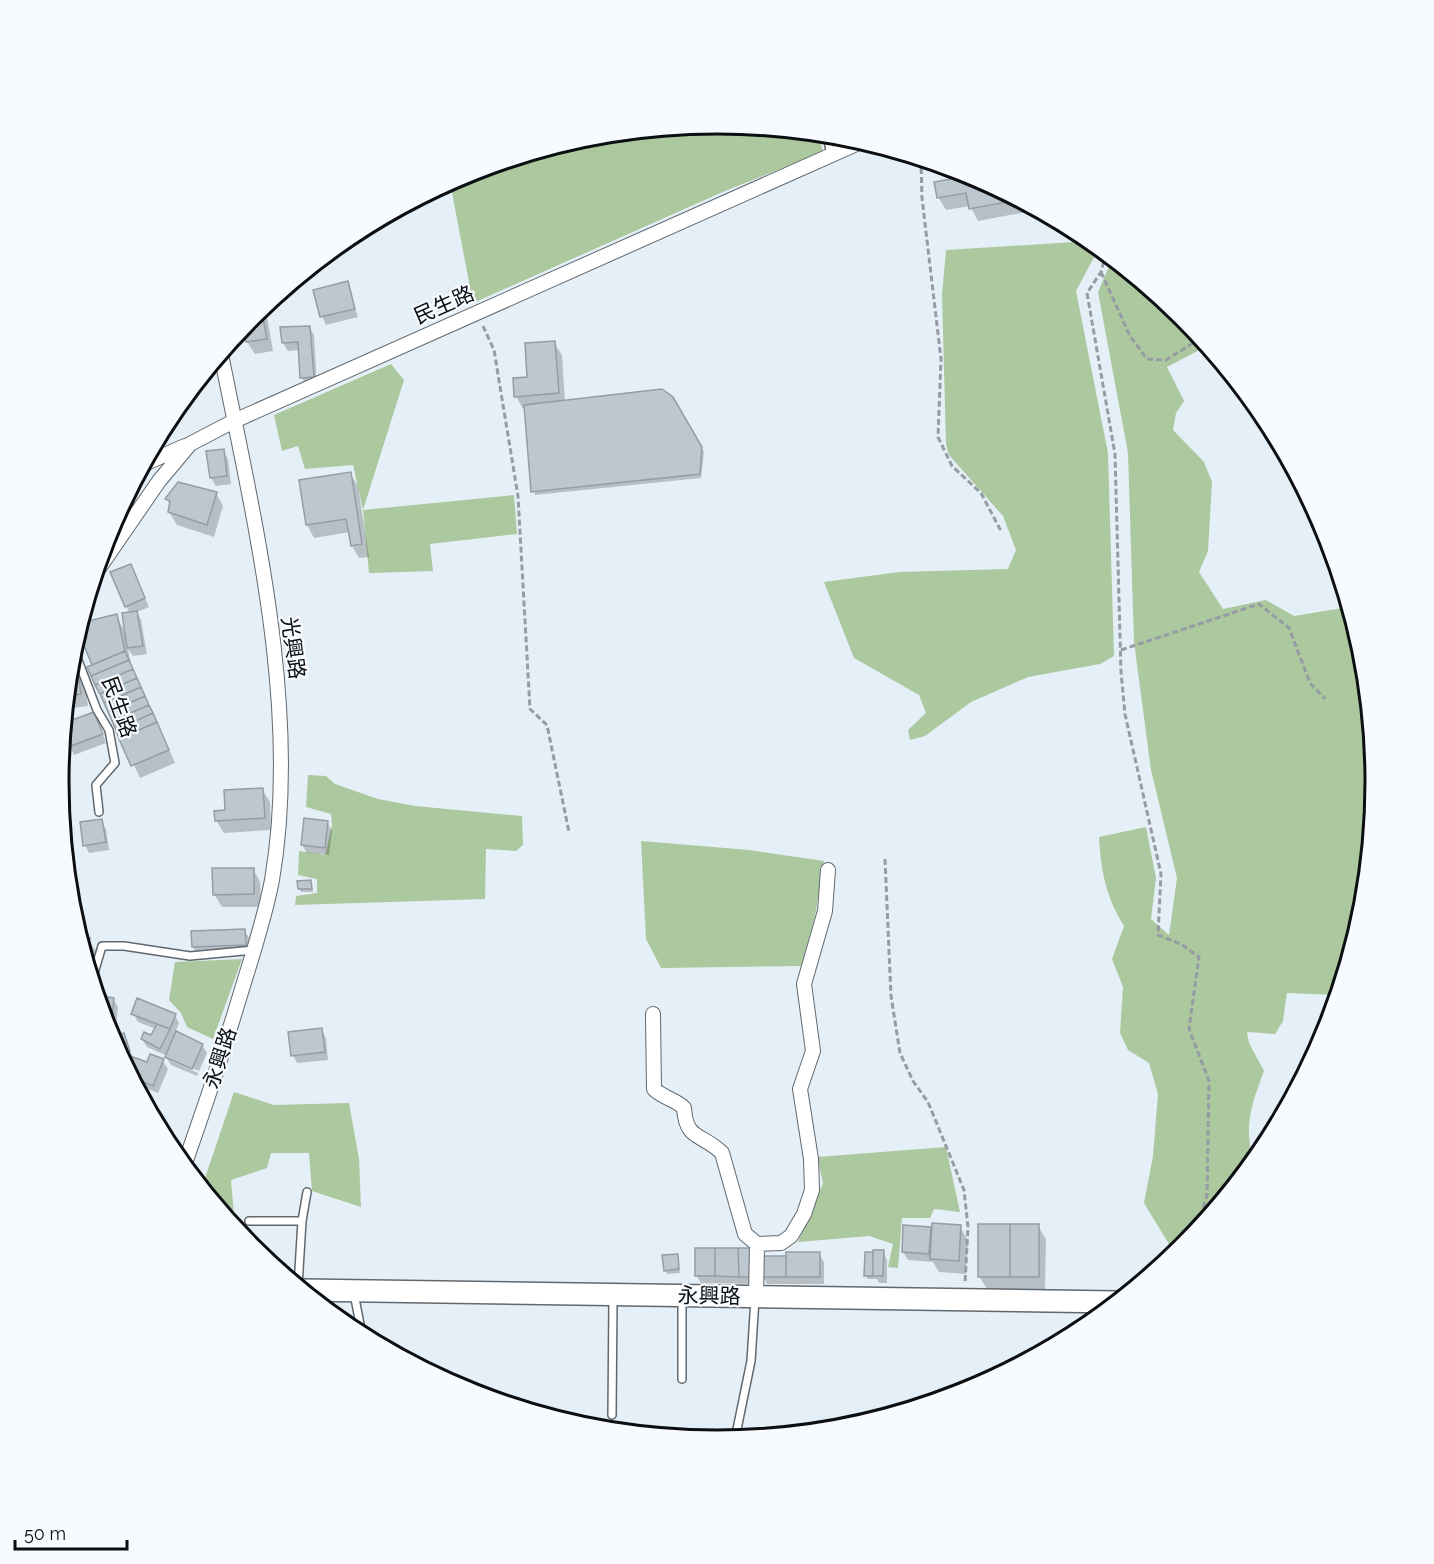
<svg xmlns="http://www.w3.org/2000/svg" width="1434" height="1564" font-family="Raleway,'Noto Sans TC',sans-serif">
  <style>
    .green { fill: #acc89e }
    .shadow { fill: #0003 }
    .building { fill: #bdc7cf; stroke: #949da5; stroke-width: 1.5 }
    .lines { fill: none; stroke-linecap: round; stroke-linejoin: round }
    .lane-casing { stroke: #60686f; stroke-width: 10 }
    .street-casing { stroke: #60686f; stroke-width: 16 }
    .primary-casing { stroke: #60686f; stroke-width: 24 }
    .path { stroke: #959ca3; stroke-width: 3; stroke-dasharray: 6 3; stroke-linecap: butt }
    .lane { stroke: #fff; stroke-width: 7 }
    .street { stroke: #fff; stroke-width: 14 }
    .primary { stroke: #fff; stroke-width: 21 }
    .labels { text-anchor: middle; stroke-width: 4.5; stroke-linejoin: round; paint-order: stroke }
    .street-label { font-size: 21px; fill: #0c0f12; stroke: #f7fbff }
    .rim { fill: none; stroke: #0c0f12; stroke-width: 3 }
  </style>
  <rect width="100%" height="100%" fill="#e5eff7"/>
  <path class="green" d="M717,124L819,134L823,152L725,191L473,303L450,182L465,173L589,136Z
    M1090,241L1099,248L1076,291L1108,453L1114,656L1100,664L1028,677L971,702L925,736L910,740L908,730L926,713L919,695L854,658L824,582L899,572L1008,569L1016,550L1003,516L949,455L946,444L942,295L946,250Z
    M1112,259L1183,317L1207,346L1167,367L1184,401L1176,413L1173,430L1204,462L1212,482L1208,551L1199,572L1223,609L1266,600L1294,616L1349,607L1363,654L1375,782L1363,911L1337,995L1287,993L1283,1021L1275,1034L1247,1032L1249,1043L1264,1071C1251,1106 1244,1124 1253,1162L1175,1254L1144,1203L1153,1156L1158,1094L1149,1063L1128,1050L1120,1033L1123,987L1112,959L1124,926C1106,897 1101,871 1099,837L1146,827L1156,878L1151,919L1169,935L1177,878L1151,770L1134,642L1128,453L1098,292Z
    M391,364L404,380L363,510L514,495L517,534L430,544L433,571L369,573L363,510L353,465L305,469L298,446L282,451L274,415Z
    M308,775L326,776L335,784L378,799L415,806L522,816L523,845L516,851L486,849L485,899L295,905L296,896L317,893V879L298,875L299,851L325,855L332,825L331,814L306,807Z
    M641,841L749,850L824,861L815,916L801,966L661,968L646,939Z
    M242,959L213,1039L187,1027L181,1013L169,1000L175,962Z
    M234,1092L274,1105L349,1103L359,1159L361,1207L312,1191L309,1153H271L267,1168L231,1180L234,1215L221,1211L202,1187Z
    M946,1147L960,1212L934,1209L930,1218H902L898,1268L888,1267L893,1244L869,1236L798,1242L823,1183L817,1157Z"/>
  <path class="shadow" d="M975,177L1037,210L978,221L970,206L946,210L938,197Z
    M347,283L358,317L326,325L322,316Z
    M265,305L273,351L255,354L247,342L244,325Z
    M309,327L314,335L317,385L306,386L302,378L300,350L288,351L283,343L282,329Z
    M554,343L562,355L565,402L672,398L704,452L701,478L535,495L526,409H523L516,396Z
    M223,451L228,459L231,484L216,486L211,478L208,452Z
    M350,473L358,486L369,557L359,558L352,546L350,532L314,538L307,525L300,481Z
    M216,493L223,506L214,537L177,525L169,512L171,506L167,499Z
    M106,539L108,543L101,554Z
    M135,574L149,607L137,612L141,620L147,654L133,656L128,649L131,664L175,763L140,778L121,738L94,666L116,616L126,633L130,613L126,606Z
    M77,665L84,678L88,706L66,709L70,666Z
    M98,721L106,743L74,755L63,732Z
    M262,789L270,802L271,830L224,833L216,820Z
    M101,821L106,829L109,850L89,853L85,845Z
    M327,822L332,831L329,855L307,853L302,845Z
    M253,869L260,882L261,907H222L214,894Z
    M311,882L313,892H301L299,889Z
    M244,930L249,938L250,953L198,955L193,947Z
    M80,938L89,940L96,952L93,976H91Z
    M101,998L113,999L118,1007L116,1028L106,1027L100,1006Z
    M133,1013L175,1015L179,1023L175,1033L202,1045L207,1053L199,1071L171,1058V1061L198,1073L197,1076L171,1065L165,1055L147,1047L142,1039L152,1037L156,1029L138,1022Z
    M321,1029L326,1038L328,1060L297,1063L293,1055Z
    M123,1034L133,1058L148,1064L163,1061L168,1069L158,1093L136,1084L129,1072L134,1059L124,1062L111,1038Z
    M1038,1226L1046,1239L1045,1290L987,1289L979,1276Z
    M904,1227L930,1228L933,1234L960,1227L968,1240L966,1274L939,1272L933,1262L908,1260L903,1252Z
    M749,1249L754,1257L819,1254L824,1262V1284H767L765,1280H754V1284L701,1283L696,1275Z
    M883,1251L887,1260V1283H879L877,1279H868L866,1276Z
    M677,1255L680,1273L667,1274L665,1270Z"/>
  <path class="building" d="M972,175L1018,200L969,209L966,193L937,198L934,182Z
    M348,281L355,309L320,317L313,290Z
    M261,308L267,339L246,342L243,326Z
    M310,326L314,377L300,378L298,342L282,343L280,327Z
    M555,341L559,393L514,397L513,378L527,377L525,343Z
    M662,389L673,397L702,447L700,474L531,492L524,405Z
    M224,449L227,476L210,478L206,451Z
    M351,472L362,544L351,546L346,519L306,525L299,480Z
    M178,482L217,492L207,525L168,512L170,501L165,499Z
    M126,497L136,507L122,519L117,514Z
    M131,564L145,598L125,607L110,572Z
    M137,611L143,646L127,648L122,613Z
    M117,614L125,651L92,665L78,631L80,623Z
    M125,651L129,660L91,676L87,667Z
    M129,660L133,669L95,685L91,676Z
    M77,664L81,694L67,696L70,665Z
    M133,669L137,678L100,694L95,685Z
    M137,678L141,687L104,703L100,694Z
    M141,687L145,696L108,712L104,703Z
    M145,696L149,705L112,721L108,712Z
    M149,705L153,713L116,730L112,721Z
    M94,712L103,734L68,747L63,736L64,723Z
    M153,713L157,722L119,739L116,730Z
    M157,722L169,750L131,766L119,739Z
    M263,788L265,818L215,821L214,811L225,810L224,790Z
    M304,818L328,821L325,848L301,845Z
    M102,819L106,842L83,846L80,822Z
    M212,868H254V894L213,895Z
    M311,880L312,889H298L297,881Z
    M245,929L246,945L192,947L191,931Z
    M79,937L90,938L87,962Z
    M99,996L114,998L112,1020L104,1019Z
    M137,998L176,1014L170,1029L131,1014Z
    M157,1024L170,1029L160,1049L141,1039L144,1032L151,1035Z
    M322,1028L325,1052L291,1056L288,1032Z
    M176,1031L203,1044L192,1069L165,1057Z
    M124,1033L130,1051L119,1054L110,1037Z
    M150,1054L164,1059L153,1086L132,1077L128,1070L133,1057L147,1062Z
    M932,1223L961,1225L959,1261L930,1259Z
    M978,1224H1010V1277H978Z
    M1010,1224H1039V1277H1010Z
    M903,1225L931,1227L929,1254L902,1252Z
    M695,1248H715V1276H695Z
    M715,1248H738L739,1277L715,1276Z
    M738,1248H750L751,1277H739Z
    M873,1250H884L883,1276H873Z
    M786,1252H820V1277H786Z
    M865,1252H873V1276H864Z
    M678,1254L679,1269L664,1271L662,1255Z
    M761,1256H786V1277H761Z"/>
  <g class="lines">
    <defs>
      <path id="lane" d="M827,134L831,156
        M73,647L97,710L109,730L115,763L96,785L99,812
        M92,980L102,946H124L190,956L254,950
        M249,1221H302L298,1286
        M302,1221L307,1192
        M354,1293L362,1335
        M682,1297V1379
        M612,1415L613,1299
        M735,1439L751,1361L755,1299"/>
      <path id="street" d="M144,464L185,446
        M95,574L159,481L190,444L234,421L863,141
        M653,1014L654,1089C663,1098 675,1099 684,1108C686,1141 702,1133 722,1153L745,1234L757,1244L781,1243L791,1236L804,1214L812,1190L811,1159L800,1089L813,1051L804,984L825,911L828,870
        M184,1166C205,1107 224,1049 242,989C253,953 265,917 272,880C301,710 254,520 221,354
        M756,1297L757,1244"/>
      <path id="primary" d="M303,1290L1116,1302"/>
    </defs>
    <use href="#lane" class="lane-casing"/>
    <use href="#street" class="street-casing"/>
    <use href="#primary" class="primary-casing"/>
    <path class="path" d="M921,159L922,198L941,359L938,437L952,466L981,493L1001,531
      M1106,253L1101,272L1087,293L1115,454L1121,672L1125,714L1161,874L1158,935L1181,944L1199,957L1189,1029L1209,1081L1207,1195L1196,1231
      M1101,272L1130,336L1147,359L1166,360L1201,338
      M483,326L494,350L518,496L530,709L547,725L569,832
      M1121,650L1259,604L1289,628L1310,683L1325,699
      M885,859L891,996L900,1053L913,1081L928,1102L964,1190L968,1227L965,1284"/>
    <use href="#lane" class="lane"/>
    <use href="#street" class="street"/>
    <use href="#primary" class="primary"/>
  </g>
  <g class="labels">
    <g class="street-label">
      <text transform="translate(444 305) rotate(-24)" y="7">民生路</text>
      <text transform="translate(293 648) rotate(82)" y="7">光興路</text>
      <text transform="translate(119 707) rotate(70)" y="7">民生路</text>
      <text transform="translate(220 1058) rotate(-72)" y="7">永興路</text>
      <text transform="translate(709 1296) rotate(1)" y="7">永興路</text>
    </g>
  </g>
  <path d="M0 0H1434V1564H0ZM69 782a648 648 0 1 1 1296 0a648 648 0 1 1-1296 0Z" fill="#f7fbff" fill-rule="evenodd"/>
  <path class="rim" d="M69 782a648 648 0 1 1 1296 0a648 648 0 1 1-1296 0Z"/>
  <path d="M15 1540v9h112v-9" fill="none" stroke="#0c0f12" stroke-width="3"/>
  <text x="24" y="1540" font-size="18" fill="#0c0f12" stroke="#f7fbff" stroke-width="4.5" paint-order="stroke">50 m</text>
</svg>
